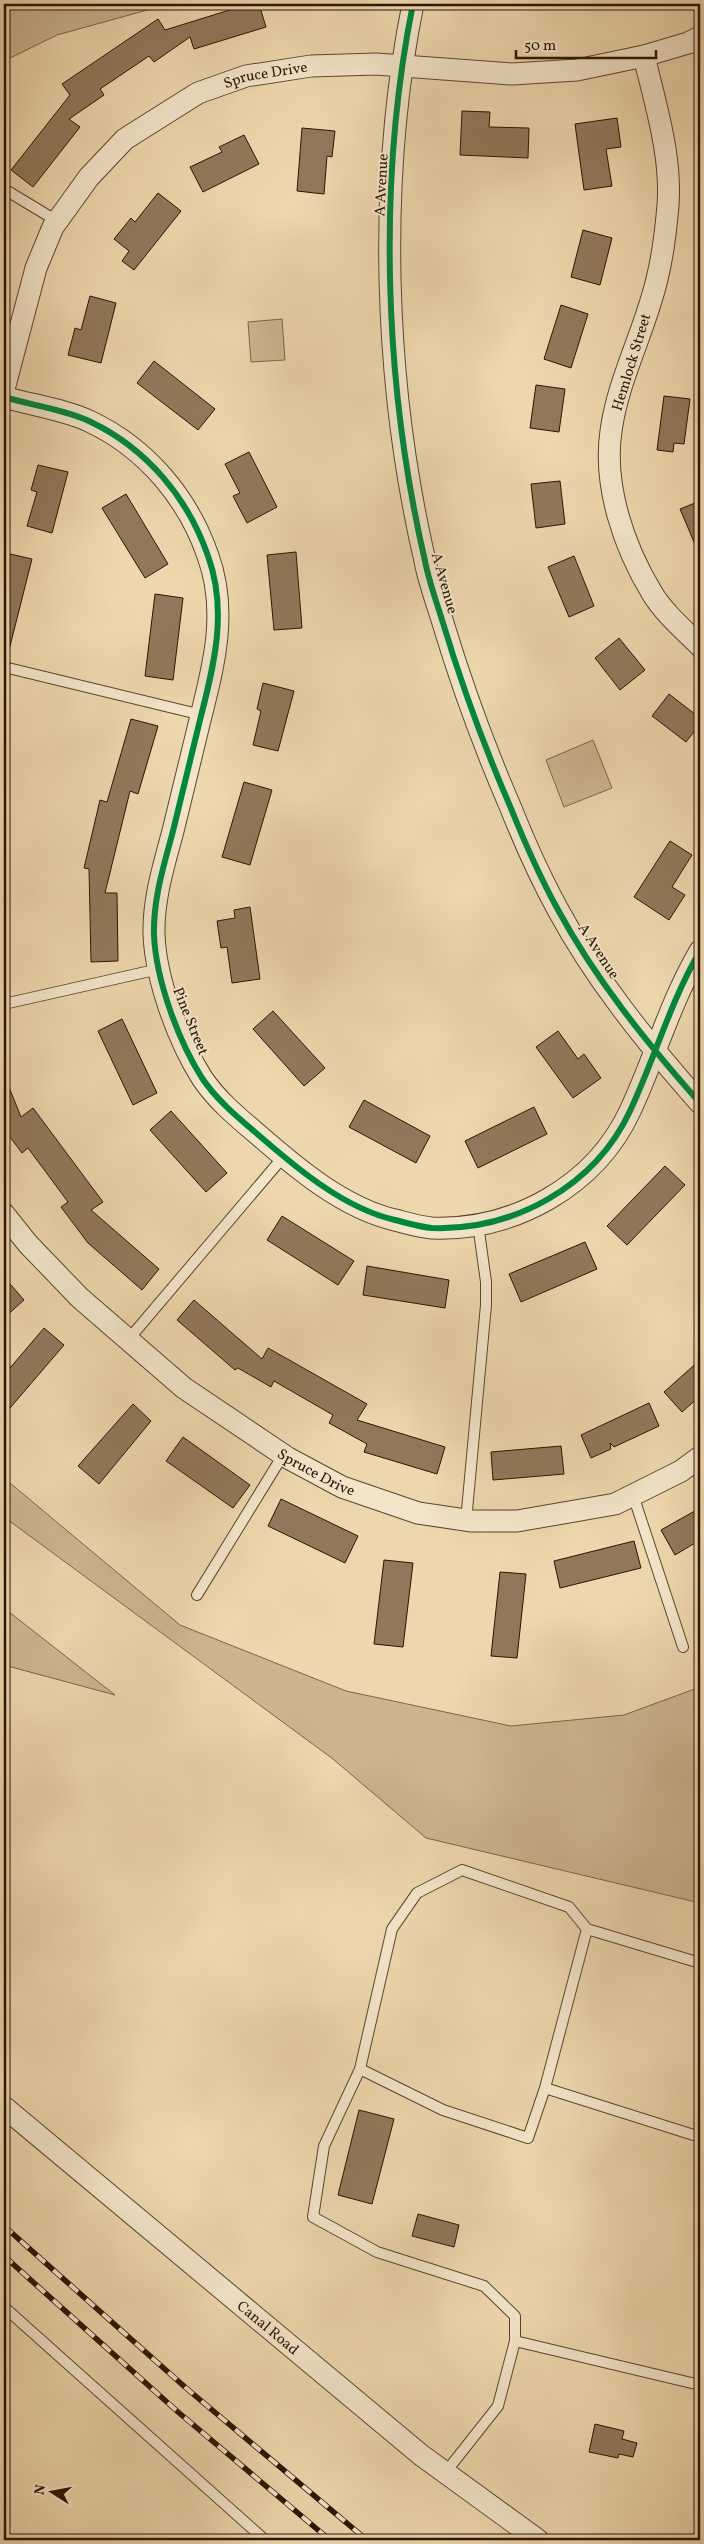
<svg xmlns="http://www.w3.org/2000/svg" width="704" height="2544" font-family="Vollkorn,serif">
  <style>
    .green { fill: #ccb690; stroke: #7c6549 }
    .building { fill: #90795b; stroke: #2c1402 }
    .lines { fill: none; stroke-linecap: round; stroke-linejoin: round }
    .service-casing { stroke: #5c452d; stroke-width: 12 }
    .minor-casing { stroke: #5c452d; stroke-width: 23 }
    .service { stroke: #f3e5ca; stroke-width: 10 }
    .minor { stroke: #f3e5ca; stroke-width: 21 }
    .rail-casing { stroke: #2c1402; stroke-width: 5.5 }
    .rail { stroke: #f3e5ca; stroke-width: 4; stroke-dasharray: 11; stroke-linecap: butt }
    .cycleway-casing { stroke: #f3e5ca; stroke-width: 9 }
    .cycleway { stroke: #00873e; stroke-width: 6 }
    .labels { text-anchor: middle; stroke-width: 4; stroke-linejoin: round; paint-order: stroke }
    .street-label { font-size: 15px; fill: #2c1402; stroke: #f3e5ca }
  </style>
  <rect width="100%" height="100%" fill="#edd7ad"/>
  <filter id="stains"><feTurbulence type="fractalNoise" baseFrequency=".004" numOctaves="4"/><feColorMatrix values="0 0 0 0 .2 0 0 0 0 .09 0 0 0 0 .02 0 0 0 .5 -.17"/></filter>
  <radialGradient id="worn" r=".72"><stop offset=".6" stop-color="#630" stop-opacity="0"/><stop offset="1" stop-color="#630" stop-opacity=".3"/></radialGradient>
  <path class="green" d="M4,4H169L57,35L4,61Z
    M282,319L285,360L251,362L248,322Z
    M593,740L612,788L564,807L546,760Z
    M4,1478L180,1625L346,1691L511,1726L624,1715L700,1687V1903L426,1838L333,1759L4,1517Z
    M4,1608L115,1695L4,1665Z"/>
  <path class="building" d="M249,4H259L266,27L194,49L190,37L154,62L149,56L100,89L104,95L69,119L80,127L33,187L11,170L70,95L62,84L158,19L165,30Z
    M462,111L490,112L489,127L529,128L528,158L460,155Z
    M617,118L621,147L606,149L612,186L584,190L575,124Z
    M302,128L335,131L332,157L327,156L324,194L297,191Z
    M244,135L259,164L203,192L190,167L222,152L219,147Z
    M158,193L181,211L134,270L122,261L129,251L114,239L131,218L135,222Z
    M583,230L612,238L600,285L571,277Z
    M90,296L116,303L101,363L68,355L75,328L81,330Z
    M561,305L588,314L571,368L544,359Z
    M154,361L215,409L198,430L137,383Z
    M536,385L565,389L559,432L530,428Z
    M664,396L690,399L684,444L674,443L673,452L657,450Z
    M249,452L277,507L247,523L233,496L240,493L225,464Z
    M38,465L68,472L52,533L27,526L37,492L31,490Z
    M560,481L565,524L536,528L531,484Z
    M126,494L168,564L145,578L102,508Z
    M700,501V556L680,509Z
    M296,552L302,628L274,630L267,555Z
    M6,553L32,559L9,650L4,649V563Z
    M574,556L594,606L569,617L548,567Z
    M155,594L183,598L173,680L145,676Z
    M619,638L645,670L620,690L595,658Z
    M263,683L294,691L278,751L253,745L261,711L257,709Z
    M669,694L700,718V724L686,742L652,716Z
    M131,719L158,726L138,794L130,791L105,893H117L118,961L91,962L89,869L84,868L100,800L107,802Z
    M244,782L272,790L250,865L222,857Z
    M670,841L692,855L672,887L685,895L669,920L634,897Z
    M250,907L260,979L232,983L227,947L221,948L217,921L235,918L234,910Z
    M273,1011L325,1068L304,1086L253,1029Z
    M122,1019L157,1093L133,1105L98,1031Z
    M558,1031L578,1059L584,1054L601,1078L573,1098L536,1047Z
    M4,1075L21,1117L33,1108L103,1202L91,1210L159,1269L142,1290L88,1243L61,1207L68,1202L28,1148L22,1153L4,1129Z
    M364,1100L430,1136L416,1163L349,1127Z
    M534,1107L547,1134L478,1168L465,1141Z
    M171,1111L227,1173L206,1192L150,1130Z
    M665,1166L685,1185L627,1245L607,1226Z
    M282,1216L354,1261L338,1285L267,1240Z
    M585,1242L597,1269L521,1302L509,1274Z
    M367,1266L449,1280L445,1308L363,1295Z
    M4,1277L24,1300L4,1318Z
    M194,1300L262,1359L268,1348L367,1404L357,1420L445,1447L437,1474L364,1452L367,1444L329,1423L333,1415L274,1381L271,1387L238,1368L235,1370L177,1320Z
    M44,1328L64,1345L4,1415V1375Z
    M700,1360V1396L682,1412L664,1392Z
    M649,1403L659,1426L614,1447L610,1443L611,1449L591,1458L581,1435Z
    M133,1404L151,1421L99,1484L78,1466Z
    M183,1437L250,1485L233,1508L166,1461Z
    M561,1446L564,1474L493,1480L491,1452Z
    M281,1499L358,1536L345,1563L268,1526Z
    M700,1508V1540L675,1555L661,1530Z
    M634,1541L641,1568L560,1588L554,1561Z
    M384,1560L413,1563L403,1647L374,1644Z
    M500,1572L526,1574L517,1658L491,1656Z
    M359,2110L394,2119L372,2204L338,2195Z
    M418,2214L459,2225L454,2247L412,2236Z
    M595,2424L624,2431L622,2439L637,2443L633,2457L619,2454L618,2458L589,2452Z"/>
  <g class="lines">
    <defs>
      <path id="service" d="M4,189L57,221
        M4,667L202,715
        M4,1004L159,969
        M128,1340L284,1156
        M633,1495L683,1647
        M466,1521L486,1305V1282L478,1224
        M197,1595L283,1455
        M700,1963L587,1929L545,2088L700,2137
        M360,2069L324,2146L313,2217L377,2252L484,2286L515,2316V2341
        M545,2088L528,2138L443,2110L360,2069L392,1929L417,1893L462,1870L569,1907L587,1929
        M4,2307L265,2540
        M445,2473L498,2406L515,2341L700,2385"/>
      <g id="minor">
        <path d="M413,4C377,182 384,384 425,561C429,582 437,603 443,623C462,686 484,746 510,806C524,841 539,875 557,908C595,979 647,1043 700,1103"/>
        <path d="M644,56C656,107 674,162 667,216C665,237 662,259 657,279C645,331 618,379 611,431C603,486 624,547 652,593C664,613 684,630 700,646"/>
        <path id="s1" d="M4,389L36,268L53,227L89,177L125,139L198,93L246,76L311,66L376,64L512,74L577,70L644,56L688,43L700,37"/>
        <path d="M4,397C31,405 67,410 91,422C147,449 188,498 208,556C228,611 214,665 200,720C191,757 182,794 173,831C164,865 153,899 154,935C156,980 178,1040 202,1078C216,1099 236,1116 255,1132C295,1167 343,1208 395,1220C407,1223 420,1227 432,1228C514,1231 595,1186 630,1111C655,1058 670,1002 700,951"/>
        <path id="s2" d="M4,1214L28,1244L80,1298L184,1388L288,1458L342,1487L418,1513L472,1521H517L615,1504L681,1471L700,1457"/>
        <path id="s3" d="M4,2107L421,2455L538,2540"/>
      </g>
    </defs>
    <use href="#service" class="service-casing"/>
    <use href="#minor" class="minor-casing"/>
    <use href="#service" class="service"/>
    <use href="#minor" class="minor"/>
    <defs>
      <path id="rail" d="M4,2226L186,2388L367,2540
        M4,2256L178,2412L330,2540"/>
    </defs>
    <use href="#rail" class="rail-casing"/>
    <use href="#rail" class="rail"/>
    <defs>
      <path id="cycleway" d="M413,4C377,182 384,384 425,561C429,582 437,603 443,623C462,686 484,746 510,806C524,841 539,875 557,908C595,979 647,1043 700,1103
        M4,397C31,405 67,410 91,422C147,449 188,498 208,556C228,611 214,665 200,720C191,757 182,794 173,831C164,865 153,899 154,935C156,980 178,1040 202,1078C216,1099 236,1116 255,1132C295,1167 343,1208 395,1220C407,1223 420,1227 432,1228C514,1231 595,1186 630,1111C655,1058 670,1002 700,951"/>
    </defs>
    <use href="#cycleway" class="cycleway-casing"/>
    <use href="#cycleway" class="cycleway"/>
  </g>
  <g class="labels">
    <g class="street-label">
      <text dy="5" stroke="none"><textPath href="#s1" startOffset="440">Spruce Drive</textPath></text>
      <text transform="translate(381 185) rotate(-87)" y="5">A Avenue</text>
      <text transform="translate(631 362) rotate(-73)" y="5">Hemlock Street</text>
      <text transform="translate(445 583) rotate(74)" y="5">A Avenue</text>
      <text transform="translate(599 951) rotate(57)" y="5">A Avenue</text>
      <text transform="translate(191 1021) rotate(68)" y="5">Pine Street</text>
      <text dy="5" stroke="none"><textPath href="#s2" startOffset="408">Spruce Drive</textPath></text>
      <text dy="5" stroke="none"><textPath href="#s3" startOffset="344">Canal Road</textPath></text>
    </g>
  </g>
  <rect width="704" height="2544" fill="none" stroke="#edd7ad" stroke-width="20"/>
  <rect x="5" y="5" width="694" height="2534" fill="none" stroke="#2c1402" stroke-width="2.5"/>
  <rect x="10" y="10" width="684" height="2524" fill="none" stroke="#2c1402"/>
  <g transform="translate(52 2492) rotate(281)" stroke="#f3e5ca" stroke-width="4" paint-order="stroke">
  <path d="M0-4L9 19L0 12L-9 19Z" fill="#2c1402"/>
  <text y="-8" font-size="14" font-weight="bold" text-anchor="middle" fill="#2c1402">N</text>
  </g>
  <path d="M516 50v8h140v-8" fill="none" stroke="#2c1402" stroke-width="2.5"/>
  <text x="524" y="50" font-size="15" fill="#2c1402" stroke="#f3e5ca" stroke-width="4" paint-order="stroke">50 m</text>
  <rect width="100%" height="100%" filter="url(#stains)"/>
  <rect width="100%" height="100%" fill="url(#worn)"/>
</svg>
